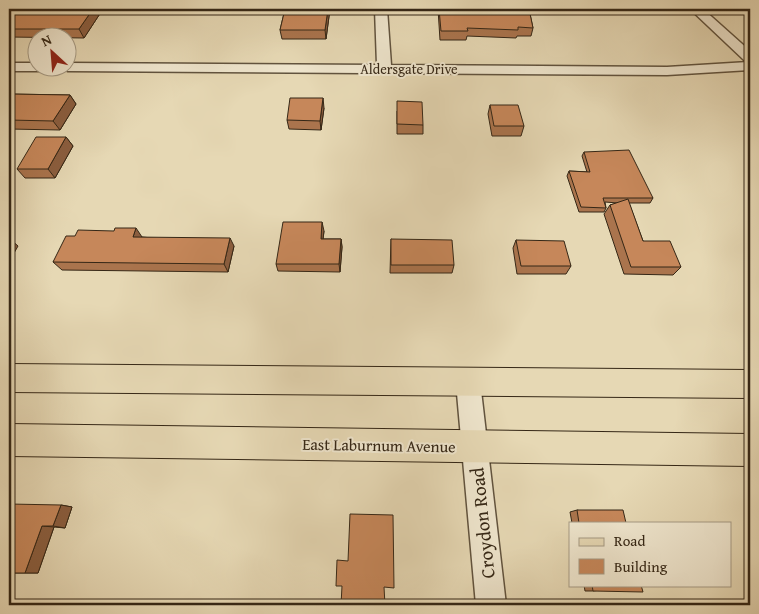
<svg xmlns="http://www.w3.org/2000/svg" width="759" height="614" font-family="'Gentium Book Plus',serif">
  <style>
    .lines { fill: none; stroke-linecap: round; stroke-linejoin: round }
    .street-casing { stroke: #61533e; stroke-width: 3 }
    .primary-casing { stroke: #352716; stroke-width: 2 }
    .street { fill: #efe6ce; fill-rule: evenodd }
    .primary { fill: #e6d8b4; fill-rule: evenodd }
    .wall { fill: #aa744d; stroke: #352716 }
    .shaded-wall { fill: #8b5e3f; stroke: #352716 }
    .building { fill: #c6875a; stroke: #352716 }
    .labels { text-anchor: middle; stroke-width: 4; stroke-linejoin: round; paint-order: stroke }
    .far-street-label { font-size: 14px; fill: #352716; stroke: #efe6ce }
    .street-label { font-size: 16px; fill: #352716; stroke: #efe6ce }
    .near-street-label { font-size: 19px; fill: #352716; stroke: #efe6ce }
  </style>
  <rect width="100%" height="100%" fill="#e6d8b4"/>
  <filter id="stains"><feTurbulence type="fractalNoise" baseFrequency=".004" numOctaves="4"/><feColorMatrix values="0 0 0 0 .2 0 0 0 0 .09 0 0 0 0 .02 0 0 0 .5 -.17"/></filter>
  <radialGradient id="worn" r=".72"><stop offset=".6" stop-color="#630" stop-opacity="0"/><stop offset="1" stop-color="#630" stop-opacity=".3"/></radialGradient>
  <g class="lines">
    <defs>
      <path id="street" d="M375,9H387L391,65L667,67L748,62L745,61L690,9H703L750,51V70L667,75L68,71L61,68H68V63L377,65Z
        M9,63H38V68H45L38,71H9Z
        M468,371L476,374L480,382L506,605H476L456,382L460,374Z"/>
      <path id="primary" d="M9,364L750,370V398L9,392Z
        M9,424L750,434V466L9,456Z"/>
    </defs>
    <use href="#street" class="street-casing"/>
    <use href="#primary" class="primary-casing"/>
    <use href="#street" class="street"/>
    <use href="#primary" class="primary"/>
  </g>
  <path class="wall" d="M9,9H103L84,38L9,37Z
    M285,9H330L326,39H282L280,30Z
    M438,9H529L533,28L531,36H517L516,38L467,36L466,40H440Z
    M9,94L70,95L76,104L60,130L9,129Z
    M490,105L524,126L521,136H492L488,114Z
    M324,108L321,130L289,129L287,120Z
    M397,111L423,125V134H397Z
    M66,137L73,146L55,178H25L17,169Z
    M584,152L653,198L650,203H629L643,241L681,267L673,275L624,274L604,214L610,205L618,203L605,202L606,208L604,212H579L567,176L569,171L587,172L582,156Z
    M324,231L323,239H341L342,247L340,272L278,271L276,264Z
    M75,236L142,237L234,246L228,272L62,270L53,262Z
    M391,239L454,265L452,273H390Z
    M516,240L571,266L566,274H517L513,248Z
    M61,505L72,507L65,528L54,527L38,573H9Z
    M577,510L626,523H572L570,512Z
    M584,585H641L593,591H585Z"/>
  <path class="shaded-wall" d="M93,9H103L84,38L79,29Z
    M328,9H330L326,39L325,30Z
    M70,95L76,104L60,130L53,121Z
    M323,98L324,108L321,130L320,121Z
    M66,137L73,146L55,178L48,169Z
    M322,222L324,231L322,247L321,239Z
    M136,228L142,237L139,245L133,237Z
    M9,238L18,246L9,262Z
    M230,238L234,246L228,272L224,264Z
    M341,239L342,247L340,272L339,264Z
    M61,505L72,507L65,528L53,526Z
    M42,526L54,527L38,573H25Z"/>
  <path class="building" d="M9,9H93L79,29H9Z
    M285,9H328L325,30H280Z
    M439,9H529L533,28L518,27V30L467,28L468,31H441Z
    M9,94L70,95L53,121L9,120Z
    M290,98H323L320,121L287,120Z
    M397,101L422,102L423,125L397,124Z
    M490,105H518L524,126H494Z
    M36,137H66L48,169H17Z
    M629,150L653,198H603L606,208L581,207L569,171L590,172L584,152Z
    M628,199L643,241H670L681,267H631L610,205Z
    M283,222H322L321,239H341L339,264H276Z
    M115,228H136L133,237L230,238L224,264L53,262L66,236H75L78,230L114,231Z
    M391,239L452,240L454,265H391Z
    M516,240L564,241L571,266H521Z
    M9,504L61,505L53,526H42L25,573H9Z
    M577,510H623L626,523H579Z
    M350,514L393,515L394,588L384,587L385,605H341L342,586H336L337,560L348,561Z
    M592,585H641L643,592L593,591Z"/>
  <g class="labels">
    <g class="far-street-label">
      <text x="409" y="74">Aldersgate Drive</text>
    </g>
    <g class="street-label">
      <text transform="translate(379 445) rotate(1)" y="6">East Laburnum Avenue</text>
    </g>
    <g class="near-street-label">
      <text transform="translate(482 523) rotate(-96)" y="7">Croydon Road</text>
    </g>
  </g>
  <rect width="759" height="614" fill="none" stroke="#e6d8b4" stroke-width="30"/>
  <rect x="10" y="10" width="739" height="594" fill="none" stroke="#352716" stroke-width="2.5"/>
  <rect x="15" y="15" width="729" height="584" fill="none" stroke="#352716"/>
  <rect x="569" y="522" width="162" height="65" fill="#efe6ce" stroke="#a59a84"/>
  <rect x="579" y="538" width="25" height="8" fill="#e6d8b4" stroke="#a59a84"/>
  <text x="614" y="546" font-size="15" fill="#352716">Road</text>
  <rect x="579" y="559" width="25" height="15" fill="#c6875a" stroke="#a59a84"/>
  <text x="614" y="572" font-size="15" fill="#352716">Building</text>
  <g transform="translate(52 52) rotate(334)"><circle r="24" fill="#efe6ce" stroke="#a59a84"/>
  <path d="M0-4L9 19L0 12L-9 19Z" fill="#8f2418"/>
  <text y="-8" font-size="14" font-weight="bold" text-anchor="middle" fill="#352716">N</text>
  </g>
  <rect width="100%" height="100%" filter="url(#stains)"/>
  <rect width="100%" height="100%" fill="url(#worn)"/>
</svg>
